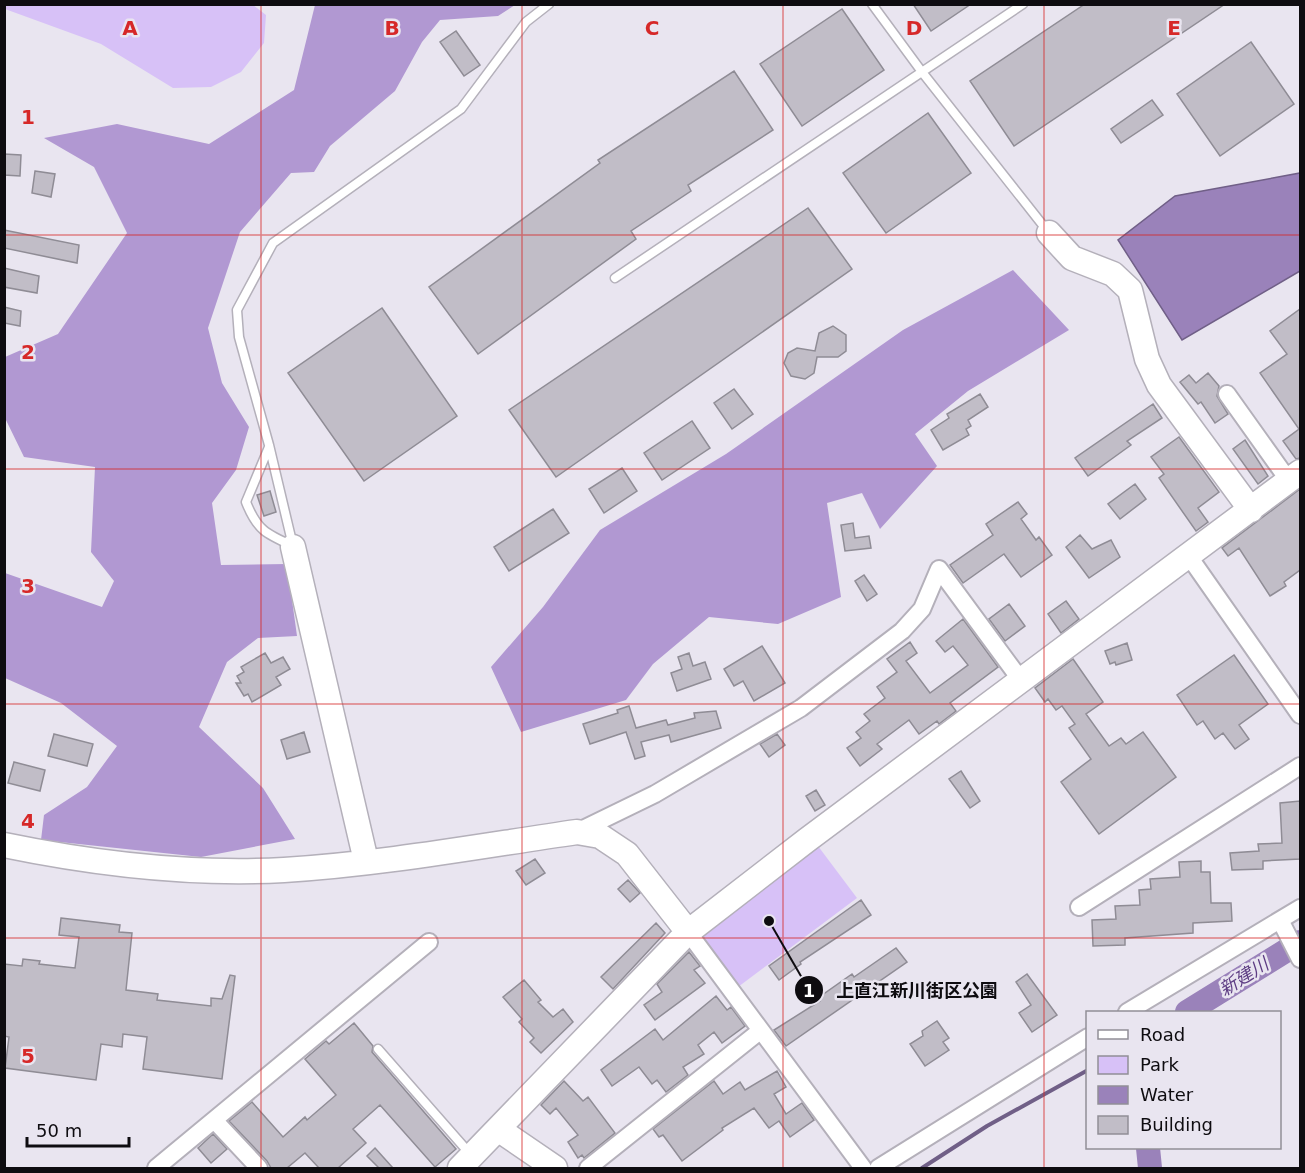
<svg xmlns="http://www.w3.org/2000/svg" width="1305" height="1173" font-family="'DejaVu Sans','Noto Sans JP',sans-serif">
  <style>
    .green { fill: #d7c1f7 }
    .forest { fill: #b198d2 }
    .water { fill: #9a82ba; stroke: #705f87; stroke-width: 1.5 }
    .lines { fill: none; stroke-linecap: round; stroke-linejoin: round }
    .stream { stroke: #705f87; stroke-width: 4 }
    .river { stroke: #9a82ba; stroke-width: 24 }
    .building { fill: #c1bdc7; stroke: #8f8c95; stroke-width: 1.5 }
    .lane-casing { stroke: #b4b0ba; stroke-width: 11 }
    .street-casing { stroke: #b4b0ba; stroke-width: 20 }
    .secondary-casing { stroke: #b4b0ba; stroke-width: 27 }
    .lane { stroke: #fff; stroke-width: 8 }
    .street { stroke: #fff; stroke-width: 16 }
    .secondary { stroke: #fff; stroke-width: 24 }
    .grid { fill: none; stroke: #d62828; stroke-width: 1.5; stroke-opacity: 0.55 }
    .labels { text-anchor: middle; stroke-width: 5; stroke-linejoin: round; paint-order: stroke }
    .water-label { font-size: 18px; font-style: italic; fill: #5d3c83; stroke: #e9e5f0 }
    .grid-label { font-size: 20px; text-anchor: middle; font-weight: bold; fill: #d62828; stroke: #e9e5f0; stroke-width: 5; stroke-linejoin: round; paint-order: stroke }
    .leader { fill: none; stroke: #0e0c10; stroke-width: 2 }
    .callout-dot { fill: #0e0c10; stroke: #e9e5f0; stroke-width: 2 }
    .mark-label { font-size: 18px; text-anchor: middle; font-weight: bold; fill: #fff }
    .callout-label { font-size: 18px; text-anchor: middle; font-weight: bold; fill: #0e0c10; stroke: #e9e5f0; stroke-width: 5; stroke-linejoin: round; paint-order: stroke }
  </style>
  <rect width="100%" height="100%" fill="#e9e5f0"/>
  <path class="green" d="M6,5H253L266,15L264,43L241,72L211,87L173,88L101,44L5,9Z
    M815,842L857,898L738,987L698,934Z"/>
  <path class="forest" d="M315,5H515L498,16L440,20L422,42L395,91L330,146L314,172L291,173L240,232L208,328L222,383L249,427L236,470L212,503L221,565L287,564L297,636L258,638L227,662L199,727L263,788L295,839L201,857L41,840L44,815L87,787L117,746L61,703L5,678V573L102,607L114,581L91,552L95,467L24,457L5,418V357L58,334L127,233L94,167L44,138L117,124L209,144L294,90Z
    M1013,270L1069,330L968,391L915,434L937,466L880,529L862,493L827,503L841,597L778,624L709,617L653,664L626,700L521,732L491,667L543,607L600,530L726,454L903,330Z"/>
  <path class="water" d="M1300,173V271L1182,340L1118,240L1175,196Z"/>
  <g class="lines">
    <path class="stream" d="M922,1168L987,1126L1088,1070"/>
    <path class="river" d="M1187,1012L1300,942
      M1148,1148L1150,1168"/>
  </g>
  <path class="building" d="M913,4H971L931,31Z
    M1085,4H1225L1014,146L970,81Z
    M842,9L884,70L802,126L760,64Z
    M456,31L480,65L464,76L440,42Z
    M1251,42L1294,104L1220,156L1177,94Z
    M734,71L773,130L688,185L691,191L631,231L636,239L478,354L429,287L600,163L598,160Z
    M1152,100L1163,115L1121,143L1111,129Z
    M928,113L971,173L886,233L843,173Z
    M4,154L21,155L20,176L4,175Z
    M35,171L55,174L51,197L32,193Z
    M808,208L852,269L556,477L509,410Z
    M4,230L79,245L77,263L4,248Z
    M4,268L39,276L37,293L4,287Z
    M4,307L21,311L20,326L4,323Z
    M382,308L457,416L364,481L288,373Z
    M1300,309V458L1296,459L1283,441L1299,429L1260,373L1287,354L1270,331Z
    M833,326L846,335V351L838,357H817L814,373L805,379L791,376L784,363L788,353L797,348L815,351L819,333Z
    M1208,373L1219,386L1217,396L1228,414L1215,423L1201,402L1198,404L1180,382L1189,375L1196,383Z
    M734,389L753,414L732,429L714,403Z
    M980,394L988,407L968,420L971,426L966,429L969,435L943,450L931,430L949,418L947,414Z
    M1153,404L1162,418L1127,441L1131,445L1088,476L1075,458Z
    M692,421L710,448L662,480L644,453Z
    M1179,437L1219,492L1198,508L1208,522L1196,531L1159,478L1164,474L1151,457Z
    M1245,440L1268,476L1258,484L1233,449Z
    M622,468L637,491L604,513L589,489Z
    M1135,484L1146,499L1120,519L1108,504Z
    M1300,489V570L1284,582L1286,586L1270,596L1239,548L1228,556L1222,548Z
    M270,491L276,512L264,516L257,495Z
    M1018,502L1027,514L1021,519L1036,540L1039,537L1052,555L1021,577L1004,554L963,583L950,565L993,535L986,524Z
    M553,509L569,533L509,571L494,547Z
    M853,523L855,538L869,536L871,548L845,551L841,525Z
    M1080,535L1092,549L1111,540L1120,557L1089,578L1066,547Z
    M864,575L877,594L867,601L855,581Z
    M1066,601L1079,619L1061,633L1048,614Z
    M1009,604L1025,626L1005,641L989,619Z
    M963,619L998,667L950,703L956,711L939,724L937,721L919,734L909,720L877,744L882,749L860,766L847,748L861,738L856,732L870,721L864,714L885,698L877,687L897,672L887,659L910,642L917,653L906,661L930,693L968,665L953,646L945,652L936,641Z
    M1127,643L1132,660L1116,665L1115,662L1110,664L1105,651Z
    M762,646L785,683L754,701L743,681L734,686L724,669Z
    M265,653L271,663L283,657L290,669L276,677L281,685L252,702L248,694L244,696L236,683H241L237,676L244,672L241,667Z
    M689,653L693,666L705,662L711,679L677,691L671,673L682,669L678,657Z
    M1234,655L1268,704L1239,725L1249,739L1235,749L1223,733L1215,739L1203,721L1197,725L1177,695Z
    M1073,659L1103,702L1086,714L1109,746L1121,738L1126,744L1143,732L1176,777L1099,834L1061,782L1091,759L1069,728L1075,724L1062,706L1056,710L1048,699L1045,702L1035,688Z
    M629,706L636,728L666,720L668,725L695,718L694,713L716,711L721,728L671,742L669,735L641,742L645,756L635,759L626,732L590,744L583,724L618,713L617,710Z
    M304,732L310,752L287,759L281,740Z
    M54,734L93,744L87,766L48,756Z
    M777,734L785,745L769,757L760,744Z
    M14,762L45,770L40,791L8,783Z
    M961,771L980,801L970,808L949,779Z
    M816,790L825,805L815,811L806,796Z
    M1300,801V859L1263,861V869L1232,870L1230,853L1259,851L1258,844L1282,843L1280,803Z
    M535,859L545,873L526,885L516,871Z
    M1201,861V872H1210L1211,903H1231L1232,921L1193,923V933L1125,938V945L1093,946L1092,920L1116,919L1115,906L1140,905L1139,890L1151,889L1150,879L1180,877L1179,862Z
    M628,880L640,893L630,902L618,889Z
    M861,900L871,915L800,962L801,964L779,980L769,966Z
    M61,918L120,925L119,932L132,933L126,990L158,994L157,1000L211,1006V998L222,999L230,975L235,976L222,1079L143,1069L147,1037L123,1034L122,1047L101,1044L96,1080L5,1068L9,1037L4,1036V964L22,966L23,959L40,961L39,964L75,968L79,937L59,935Z
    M656,923L665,933L613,989L601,977Z
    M896,948L907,962L786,1046L774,1030L820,1001L818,998L852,974L854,977Z
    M689,952L700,966L694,970L705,983L655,1020L644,1005L662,992L657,984Z
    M1027,974L1057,1015L1032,1032L1019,1013L1031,1005L1016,982Z
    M524,980L541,1000L538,1002L553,1017L563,1009L573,1022L541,1053L530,1042L534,1038L519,1022L522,1019L503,997Z
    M716,996L727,1010L731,1007L745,1026L722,1043L714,1032L698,1045L704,1054L683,1067L688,1075L666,1092L657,1080L652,1084L639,1067L612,1086L601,1070L655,1029L663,1040Z
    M937,1021L949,1038L943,1042L949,1050L925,1066L910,1044L923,1036L922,1031Z
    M354,1023L373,1046L372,1052L456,1149L435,1167L380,1105L353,1129L366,1143L338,1168H319L305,1153L287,1168H271L267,1161L229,1121L252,1102L283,1137L305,1117L307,1120L336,1095L305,1059L326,1041L329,1044Z
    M777,1071L786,1087L774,1094L786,1114L802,1103L814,1120L790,1137L779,1121L769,1128L754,1108L722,1128L723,1130L682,1161L663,1135L659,1137L653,1129L714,1081L723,1094L740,1082L745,1090Z
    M564,1081L583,1101L588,1097L615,1133L584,1158L582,1155L578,1158L568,1142L578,1135L556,1108L550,1114L541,1105Z
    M213,1134L227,1149L211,1163L198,1148Z
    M375,1148L393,1168H379L367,1156Z"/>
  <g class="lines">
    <defs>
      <path id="lane" d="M872,4L922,72L1049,233
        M615,278L1023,4
        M269,447L246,502C257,530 266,534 293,546
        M293,546L269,445L239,337L237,310L273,243L461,109L526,22L549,4
        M378,1049L471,1155"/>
      <path id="street" d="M1227,394L1289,481
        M1188,555L1300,715
        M577,832L655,794L801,708L902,631L922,609L939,569L1020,679
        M1079,907L1300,766
        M1280,920L1300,959
        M688,932L863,1168
        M1127,1012L1300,908
        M214,1120L259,1168
        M156,1168L429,942
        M588,1168L760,1031
        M878,1168L1088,1037"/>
      <path id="secondary" d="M1049,233L1072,258L1113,274L1130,290L1147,359L1159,385L1251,510
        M293,547L366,861
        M4,845C96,864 190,875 284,870C382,864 480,846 577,832L600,836L627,854L688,932
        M498,1129L555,1168
        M460,1168L688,932L807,840L1300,472"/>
    </defs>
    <use href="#lane" class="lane-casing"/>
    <use href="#street" class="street-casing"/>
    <use href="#secondary" class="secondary-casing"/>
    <use href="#lane" class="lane"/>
    <use href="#street" class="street"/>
    <use href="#secondary" class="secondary"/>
  </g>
  <path class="grid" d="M261,4V1168M522,4V1168M783,4V1168M1044,4V1168M4,235H1300M4,469H1300M4,704H1300M4,938H1300"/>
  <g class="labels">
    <g class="water-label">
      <text transform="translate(1244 977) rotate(-32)" y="6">新建川</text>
    </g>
  </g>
  <g class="grid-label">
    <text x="130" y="35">A</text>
    <text x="392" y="35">B</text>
    <text x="652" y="35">C</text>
    <text x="914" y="35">D</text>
    <text x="1174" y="35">E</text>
    <text x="28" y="124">1</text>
    <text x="28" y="359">2</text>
    <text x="28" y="593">3</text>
    <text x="28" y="828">4</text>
    <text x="28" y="1063">5</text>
  </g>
  <path class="leader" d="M769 921L809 990"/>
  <g class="callout-dot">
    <circle cx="769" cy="921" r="6"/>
    <circle cx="809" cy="990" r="15"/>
  </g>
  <g class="mark-label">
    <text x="809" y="997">1</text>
  </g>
  <g class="callout-label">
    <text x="917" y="997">上直江新川街区公園</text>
  </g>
  <rect width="1305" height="1173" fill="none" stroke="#0e0c10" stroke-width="12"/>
  <rect x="1086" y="1011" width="195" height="138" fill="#e9e5f0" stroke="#918e96" stroke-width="1.5"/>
  <rect x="1098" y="1030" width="30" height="9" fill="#ffffff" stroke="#918e96" stroke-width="1.5"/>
  <text x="1140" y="1041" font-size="18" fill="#0e0c10">Road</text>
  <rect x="1098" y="1056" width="30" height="18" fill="#d7c1f7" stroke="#918e96" stroke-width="1.5"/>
  <text x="1140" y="1071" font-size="18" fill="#0e0c10">Park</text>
  <rect x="1098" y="1086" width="30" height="18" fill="#9a82ba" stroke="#918e96" stroke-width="1.5"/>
  <text x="1140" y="1101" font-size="18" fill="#0e0c10">Water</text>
  <rect x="1098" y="1116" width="30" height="18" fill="#c1bdc7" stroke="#918e96" stroke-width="1.5"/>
  <text x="1140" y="1131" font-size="18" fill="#0e0c10">Building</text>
  <path d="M27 1137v9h102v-9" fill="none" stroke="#0e0c10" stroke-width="3"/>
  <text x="36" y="1137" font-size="18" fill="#0e0c10" stroke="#e9e5f0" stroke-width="4.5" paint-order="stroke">50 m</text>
</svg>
